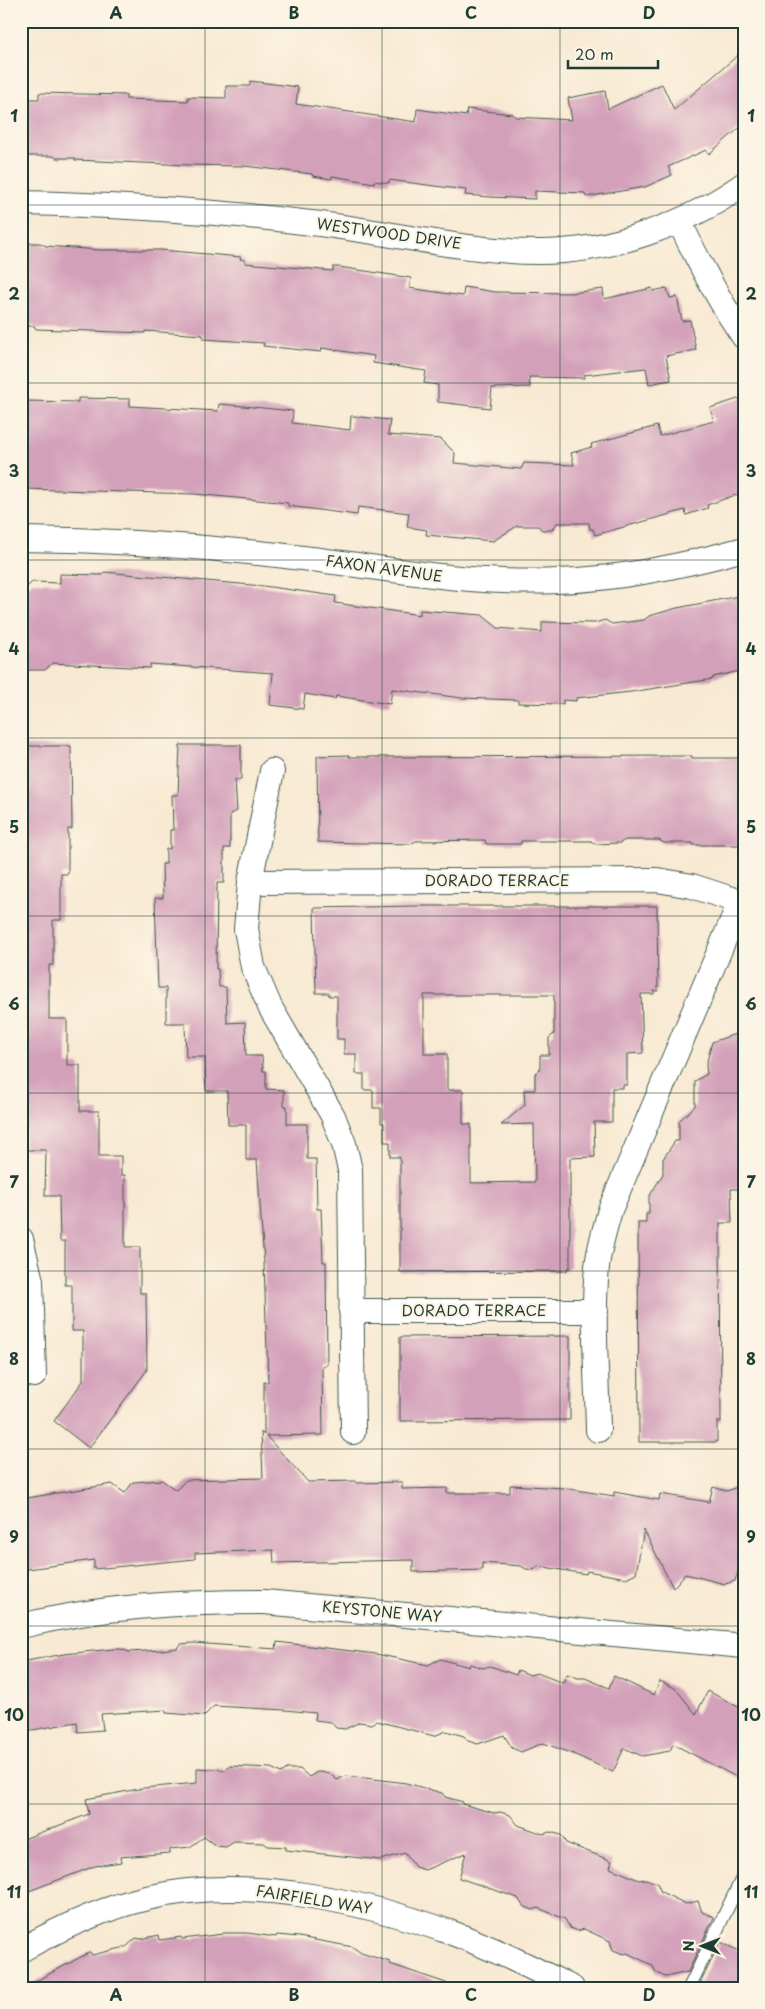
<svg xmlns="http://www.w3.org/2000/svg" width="765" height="2009" font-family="'Playpen Sans',sans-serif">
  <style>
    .building { fill: #d3a0ba; fill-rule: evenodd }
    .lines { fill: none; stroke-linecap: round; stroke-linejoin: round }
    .service-casing { stroke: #40574c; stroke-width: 14 }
    .minor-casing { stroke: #40574c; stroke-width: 26 }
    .service { stroke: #fff; stroke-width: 12 }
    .minor { stroke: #fff; stroke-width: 24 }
    .grid { fill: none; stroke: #1f3d34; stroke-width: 1; stroke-opacity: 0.55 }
    .labels { text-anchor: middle; stroke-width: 4.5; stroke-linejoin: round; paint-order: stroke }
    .street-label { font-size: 15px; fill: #1f3d34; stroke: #fcf5e5 }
    .neatline { fill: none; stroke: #1f3d34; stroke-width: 2 }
    .grid-label { font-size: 16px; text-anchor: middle; font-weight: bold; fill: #1f3d34 }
  </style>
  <rect width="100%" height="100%" fill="#fcf5e5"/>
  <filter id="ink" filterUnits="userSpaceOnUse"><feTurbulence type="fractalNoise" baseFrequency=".02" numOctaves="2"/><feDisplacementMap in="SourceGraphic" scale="10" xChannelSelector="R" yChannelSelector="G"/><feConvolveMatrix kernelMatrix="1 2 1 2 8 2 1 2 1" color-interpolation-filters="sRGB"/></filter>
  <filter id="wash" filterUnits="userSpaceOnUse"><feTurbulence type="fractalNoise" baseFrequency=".0096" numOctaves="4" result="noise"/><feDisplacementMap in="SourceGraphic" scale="20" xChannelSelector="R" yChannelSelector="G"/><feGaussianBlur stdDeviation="1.12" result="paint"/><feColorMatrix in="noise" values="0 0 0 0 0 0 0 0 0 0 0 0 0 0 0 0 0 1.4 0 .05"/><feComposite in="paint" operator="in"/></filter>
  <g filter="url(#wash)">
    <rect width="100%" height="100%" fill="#f8e9d2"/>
    <g id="blocks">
      <path class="building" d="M744,50V124L709,154L706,150L668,167L672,175L645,187L586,197L585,193L535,191V199L490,197L465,195L466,190L389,180V183L374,181V183L332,176V179L313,176L312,174L244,166L188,165L75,160V158H56L54,156H21V99H39V93L126,95V99L188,101V97L226,98V86H250V81L298,87L296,104L416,122L417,109L466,116L467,109L512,114L516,117L572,120L568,98L605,91L608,109L662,84L674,110Z
        M29,243H40L46,246L100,250H161L241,257L240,259L245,260V263L333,271V267H339L411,278L409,288L463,296L464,287L495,292L571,293L603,289L604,299L652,288L653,291L667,288L670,298L677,297L682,321L690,320L696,350L666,356L671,380L649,384L646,368L584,375V378L529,377L530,387L492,388L490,408L438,402V385L424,383L426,371L373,363L374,356L322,348L321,352L263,346L264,343L203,339V335L145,331V333L36,329L34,326H21V248Z
        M744,397V492L707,505L708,508L686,515L685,510L595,535L593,529H590L589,523H557L552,530H542L538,526H517L493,541L426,535L427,530L407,527L409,513L358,507L357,515L288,506V503L195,494L24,489V478H21V407L25,408V401L78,402V398L130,399V406L218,411L219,404L243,406L293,411L292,423L350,430L351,416L390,420L388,435L441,439L455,453L454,463L521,469L524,463L574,465L571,453L592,447L591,444L657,426L660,436L714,421L710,408Z
        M104,572L263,586L336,596L335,603L420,615V610L482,615L498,628L542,632V622L595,623L605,620L612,624L644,620L649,616L677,608L744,595V670L713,677V679L631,692L576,698V701L563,700V704L518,703V700L462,698L392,689L390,704L336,696L335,699L305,694L303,709L270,705L273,673L150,664V668L52,663L45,670H21V593L32,582L60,583V574L103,575Z
        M180,745H241V780H235L237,811L230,814V848H224V883H217L216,969H218L219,987H226L227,1023L245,1022L246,1056H262L263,1071H266V1089L284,1090V1106H287V1124H307V1159H316L317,1209H321L323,1262H326L327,1365L322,1366L323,1435L266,1436L308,1482L356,1481V1483L402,1482V1489L447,1488V1493H510V1485L563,1488L614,1496V1492L659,1500L660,1494L709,1502L713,1487L727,1491L737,1487L744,1500V1553L735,1581L725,1584L685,1574L673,1588L644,1530L636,1573L626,1578L587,1571L586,1574L538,1566L534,1570L526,1569L521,1566L482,1563V1570L413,1572V1560L274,1563L273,1550L195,1553V1559L94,1569V1560L21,1570V1499L112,1484L125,1493L133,1482L162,1480L176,1490L186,1480L263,1478L261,1432L264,1435V1382H268L264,1263L257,1160H246V1125H228L227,1091H206L205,1057H186L185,1023H166V988H158L155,898H163L162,864H166V849H170V830H173L172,795H178Z
        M21,746H71L72,829H68V874H61V920H53V965H49V1019H67V1065H80V1111H99V1156H121V1175H125V1247H140V1293H146L147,1370L89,1448L54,1421L83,1381V1331H72V1285H65V1241H60L59,1196H45L46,1150H25L24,1103H21Z
        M349,755V757L692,756V758H744V845H693V843H664L659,840H625L620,843L595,844L591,841H521V844H486L485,840L416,841L410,844L318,842L317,756Z
        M414,906H657L658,991H654V994H641L643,1053L627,1054V1085H623V1088H612V1122H594L595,1157L570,1158V1268H567V1271L400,1272V1157H390V1142H384V1123H381V1108H373V1090H364V1074H356V1054H344V1039H337V996H329V993H316L314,908ZM424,995H554V1034L549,1038V1055H540V1069L535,1074V1090H524L525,1105L501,1125L534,1124L535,1182L471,1183V1124H463V1090H447V1054H424Z
        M744,1031V1187L742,1189H731L732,1223H720L721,1422H717V1442H639L638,1223H646V1214H649V1197L663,1174V1159L675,1141H679V1121L695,1106V1081L707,1074L706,1065L712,1042Z
        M570,1336V1420L400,1421V1337Z
        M277,1642L376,1654L428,1665L440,1659L469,1667L470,1664L483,1668L490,1666L516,1675L518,1670L530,1675L537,1673L563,1683L567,1674L578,1678H585L609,1688L614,1676L654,1695L660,1681L675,1688L696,1714L708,1691L744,1710V1781L673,1744L670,1751L642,1756L624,1748L613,1772L571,1753L543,1743L521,1752L512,1748L504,1735L478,1744L468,1741L464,1736L446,1731L434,1736L377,1721L372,1724L360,1722L345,1729L336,1728L331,1722L315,1720L316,1713L285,1710L214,1706L204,1716L166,1713V1710L101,1714L103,1730L78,1732L77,1722L21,1732V1662L64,1654L113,1649H121L129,1652L162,1650L177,1648L180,1644L194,1643L276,1649Z
        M230,1766L271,1768L281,1773L287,1769H300L309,1777L317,1772L329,1773L337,1780L345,1776L374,1779L406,1783L442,1793L445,1797L463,1802L462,1804L494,1813L500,1812L510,1815L518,1825L543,1834L550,1832L561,1835L566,1843L612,1861L610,1868L639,1880L646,1879L657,1883L661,1892L686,1904L698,1901L702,1912L714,1917L688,1972L665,1977L656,1972L652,1965L627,1953L624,1954L613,1950L610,1941L584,1929L578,1931L570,1928L565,1919L538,1908L533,1910L523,1906L518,1898L459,1878L466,1853L425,1870L415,1867L405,1853L380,1860L286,1850V1847L268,1846L264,1843L234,1842L226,1847L216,1846L204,1837L190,1847L170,1849V1853L120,1857L121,1862L95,1866L21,1894V1840L89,1814L86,1799L144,1788L197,1783V1768L226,1770Z
        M223,1933H247L276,1937L277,1935L299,1937L353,1947L361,1953L390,1962V1964L446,1983L445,1988H23L90,1952L92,1955L126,1947L136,1938L141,1939L159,1935L160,1940L181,1937L182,1939L223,1934Z
        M720,1942L744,1953V1988H698Z"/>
    </g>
  </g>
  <g filter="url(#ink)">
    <use href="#blocks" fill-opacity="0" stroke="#40574c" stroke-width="1"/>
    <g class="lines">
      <defs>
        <path id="service" d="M689,1988L744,1874"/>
        <path id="minor" d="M21,203C118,205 215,211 311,223C386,231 464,252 539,252C610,252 686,225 744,184
          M679,221C698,261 718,300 744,337
          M21,539C118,540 215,547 311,559C393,569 475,585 558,581C622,579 683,566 744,549
          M272,771L250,882L246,929L253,967L270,1007L333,1116L344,1144L350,1170L353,1432
          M250,882L657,880L692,886L744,903
          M21,1239L31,1281L34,1375
          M351,1311H596
          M598,1430C597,1376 592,1320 597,1267C599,1247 605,1229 610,1210L740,902
          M21,1626C101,1606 183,1602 264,1602L744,1646
          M21,1950C60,1928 104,1908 147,1898C243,1875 361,1900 452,1933C493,1948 533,1968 572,1988"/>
      </defs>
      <use href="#service" class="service-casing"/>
      <use href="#minor" class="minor-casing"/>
      <use href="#service" class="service"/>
      <use href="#minor" class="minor"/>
    </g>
  </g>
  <path class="grid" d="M205,21V1988M382,21V1988M560,21V1988M21,205H744M21,383H744M21,560H744M21,738H744M21,916H744M21,1093H744M21,1271H744M21,1449H744M21,1626H744M21,1804H744"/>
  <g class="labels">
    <g class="street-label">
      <text transform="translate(389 234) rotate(8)" y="5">WESTWOOD DRIVE</text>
      <text transform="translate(384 569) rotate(8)" y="5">FAXON AVENUE</text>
      <text x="497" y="886">DORADO TERRACE</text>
      <text x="474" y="1316">DORADO TERRACE</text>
      <text transform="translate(382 1612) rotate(5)" y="5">KEYSTONE WAY</text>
      <text transform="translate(314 1900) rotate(9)" y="5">FAIRFIELD WAY</text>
    </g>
  </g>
  <rect width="765" height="2009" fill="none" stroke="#fcf5e5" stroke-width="55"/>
  <g transform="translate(702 1946) rotate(270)" stroke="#fcf5e5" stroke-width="4" paint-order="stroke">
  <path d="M0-4L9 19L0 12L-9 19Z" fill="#1f3d34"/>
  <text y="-8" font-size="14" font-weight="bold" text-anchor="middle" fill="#1f3d34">N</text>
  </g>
  <path d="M568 60v8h90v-8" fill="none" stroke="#1f3d34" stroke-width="2.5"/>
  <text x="575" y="60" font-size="15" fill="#1f3d34" stroke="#fcf5e5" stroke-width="4" paint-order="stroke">20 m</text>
  <rect x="28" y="28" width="710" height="1954" class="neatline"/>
  <g class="grid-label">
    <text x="116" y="19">A</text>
    <text x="294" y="19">B</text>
    <text x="471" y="19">C</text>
    <text x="649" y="19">D</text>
    <text x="14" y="122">1</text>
    <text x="751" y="122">1</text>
    <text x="14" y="300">2</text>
    <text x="751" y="300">2</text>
    <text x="14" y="477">3</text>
    <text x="751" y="477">3</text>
    <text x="14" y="655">4</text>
    <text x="751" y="655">4</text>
    <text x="14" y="833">5</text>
    <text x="751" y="833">5</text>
    <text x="14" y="1010">6</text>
    <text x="751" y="1010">6</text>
    <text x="14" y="1188">7</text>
    <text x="751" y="1188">7</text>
    <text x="14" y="1365">8</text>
    <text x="751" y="1365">8</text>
    <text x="14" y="1543">9</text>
    <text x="751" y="1543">9</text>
    <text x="14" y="1721">10</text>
    <text x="751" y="1721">10</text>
    <text x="14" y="1898">11</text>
    <text x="751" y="1898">11</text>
    <text x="116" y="2001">A</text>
    <text x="294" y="2001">B</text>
    <text x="471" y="2001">C</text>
    <text x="649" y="2001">D</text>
  </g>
</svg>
